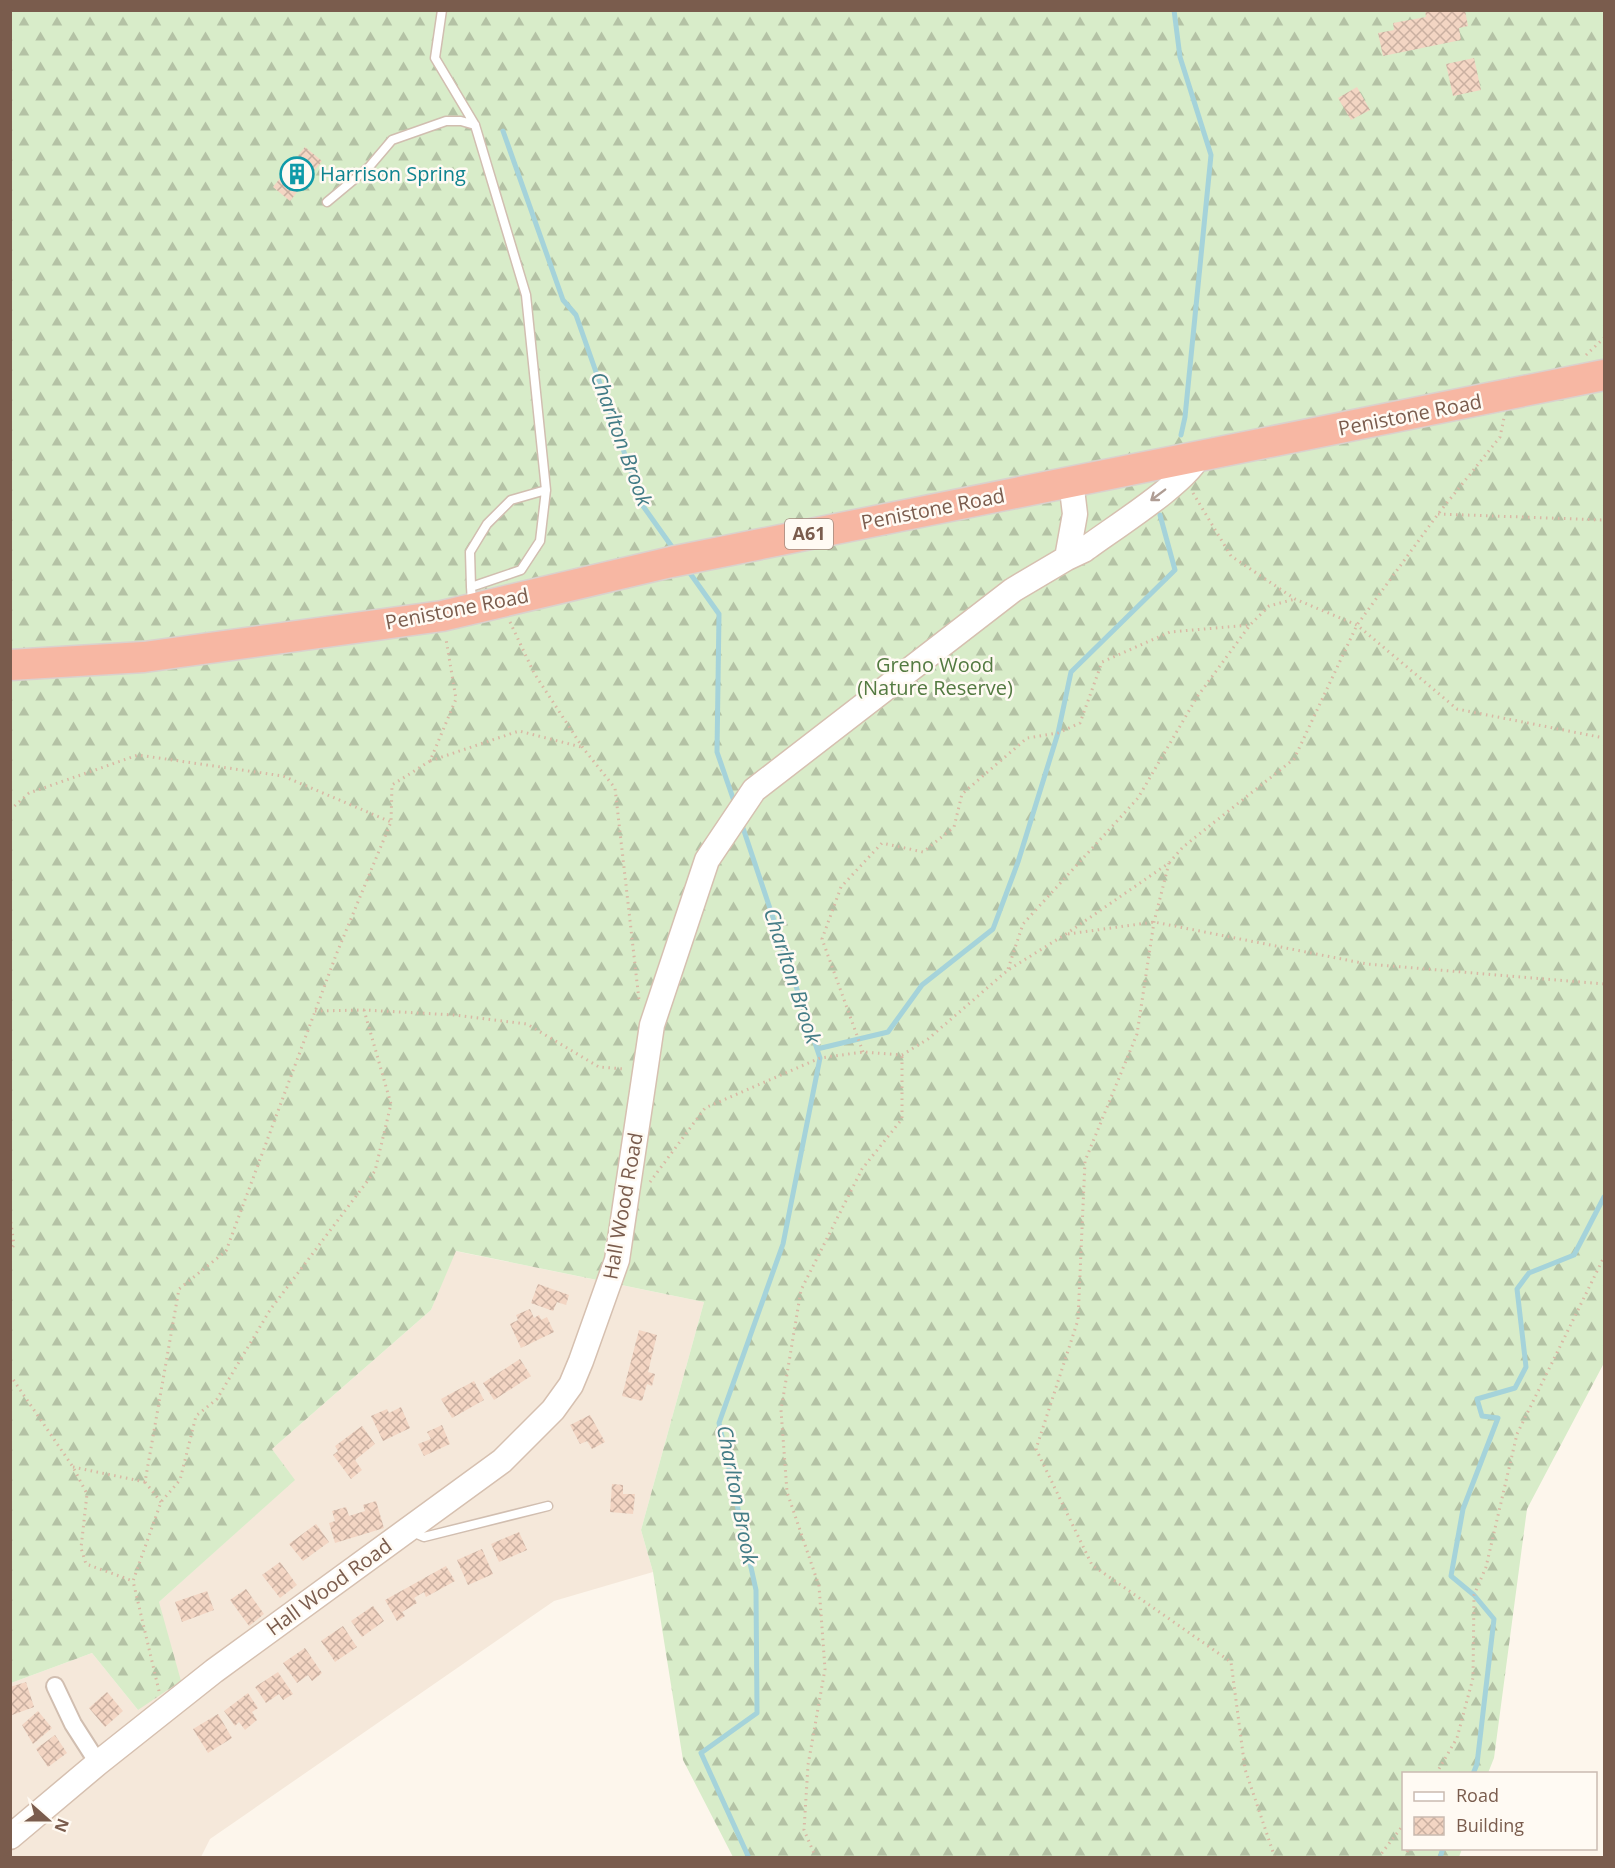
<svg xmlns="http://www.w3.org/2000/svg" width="1615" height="1868" font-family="'Open Sans',sans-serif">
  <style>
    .residential { fill: #f5e8da }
    .forest { fill: url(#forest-firs) }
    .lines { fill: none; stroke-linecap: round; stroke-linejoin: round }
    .stream { stroke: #a5d3da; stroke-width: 5 }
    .building { fill: url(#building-cross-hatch) }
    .lane-casing { stroke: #d1beb0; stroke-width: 11 }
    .street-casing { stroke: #d1beb0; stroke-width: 20 }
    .secondary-casing { stroke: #d6c0b0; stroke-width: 27 }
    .highway-casing { stroke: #dad1cd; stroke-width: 33 }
    .path { stroke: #d9b8a5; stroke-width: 3; stroke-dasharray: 1.5 4.5; stroke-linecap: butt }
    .lane { stroke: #fff; stroke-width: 8 }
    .street { stroke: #fff; stroke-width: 16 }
    .secondary { stroke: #fff; stroke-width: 24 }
    .highway { stroke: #f7b7a3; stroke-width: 30 }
    .oneway { stroke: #af9d94 }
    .labels { text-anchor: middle; stroke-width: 5; stroke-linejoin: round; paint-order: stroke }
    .shield { fill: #fffaf3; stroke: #a28b7f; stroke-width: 1.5 }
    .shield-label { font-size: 18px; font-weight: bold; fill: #7a5c4d }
    .culture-label { font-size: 20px; fill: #0d838f; stroke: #fffaf3; text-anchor: start }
    .street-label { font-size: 20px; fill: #7a5c4d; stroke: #fffaf3 }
    .park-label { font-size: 20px; fill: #537a41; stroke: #fffaf3 }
    .water-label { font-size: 21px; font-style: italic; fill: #437c86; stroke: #fffaf3 }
  </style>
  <defs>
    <pattern id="forest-firs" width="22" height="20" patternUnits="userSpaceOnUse" patternTransform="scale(1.5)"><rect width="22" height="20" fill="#d8ecc9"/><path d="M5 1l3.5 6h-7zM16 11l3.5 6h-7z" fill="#b4c2a5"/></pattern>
    <pattern id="building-cross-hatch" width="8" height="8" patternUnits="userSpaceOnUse" patternTransform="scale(1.5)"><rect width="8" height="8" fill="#f3d5c3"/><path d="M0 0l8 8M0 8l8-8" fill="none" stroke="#cab0a1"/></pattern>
  </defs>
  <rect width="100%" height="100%" fill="#fdf6ec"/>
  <path class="residential" d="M455,1251L704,1302L641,1530L653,1572L554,1601L210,1839L201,1857L11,1858V1683L92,1653L138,1710L159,1602L294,1480L272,1449L431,1310Z"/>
  <path class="forest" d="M11,11H1604V1363L1527,1509L1494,1758L1488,1773L1404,1774V1848L1462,1849L1459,1857H733L683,1760L653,1572L641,1530L704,1302L456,1251L431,1310L272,1449L295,1480L159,1602L181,1681L138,1710L92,1653L11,1683Z"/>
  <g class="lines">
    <path class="stream" d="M1174,10L1180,57L1211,155L1185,417L1181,435
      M503,131L563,300L576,315L643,506L675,551
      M687,569L719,614L717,752L735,804
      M741,822L820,1058L783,1244L719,1423L756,1590L757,1713L701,1753L749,1858
      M817,1049L888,1032L922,985L993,929L1018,862L1058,733L1071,672L1175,570L1160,515
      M1473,1774L1477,1764L1494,1619L1474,1595L1451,1576L1463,1509L1498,1418L1482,1416L1477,1399L1515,1388L1526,1367L1517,1289L1529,1273L1574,1255L1604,1197
      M1440,1858L1443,1848"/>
  </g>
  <path class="building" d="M1425,10H1465L1468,26L1459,28L1461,40L1383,56L1378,33L1394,30L1393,23L1426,17Z
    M1474,58L1481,90L1453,96L1446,64Z
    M1357,87L1370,110L1351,120L1338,98Z
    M305,147L322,161L290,201L273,187Z
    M538,1284L569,1295L566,1305L557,1302L553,1311L531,1303Z
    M530,1309L534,1318L539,1315L541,1320L547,1317L554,1332L521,1348L510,1324L518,1320L516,1315Z
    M639,1330L657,1335L648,1372L655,1374L652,1386L647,1384L642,1401L622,1396Z
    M520,1359L531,1376L494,1400L483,1383Z
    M474,1381L484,1400L452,1418L441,1399Z
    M401,1407L410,1428L383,1441L371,1416L387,1409L389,1413Z
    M590,1415L605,1442L592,1449L587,1441L580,1444L570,1425Z
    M442,1425L450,1444L424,1456L418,1444L431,1439L427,1432Z
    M362,1426L375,1444L355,1460L362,1470L351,1479L333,1455L338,1451L335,1446Z
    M612,1484L623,1485V1494H635L633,1514L610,1512Z
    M376,1501L384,1528L335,1543L329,1523L335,1521L332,1511L346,1507L349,1516L365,1511L363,1505Z
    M316,1524L329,1542L303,1561L289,1544Z
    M519,1532L527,1550L499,1562L491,1544Z
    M482,1549L493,1574L468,1585L457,1560Z
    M280,1562L297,1585L280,1598L262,1575Z
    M446,1566L455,1581L426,1597L424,1592L414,1598L417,1603L402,1612L405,1616L397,1621L385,1600Z
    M246,1589L264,1614L249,1626L230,1600Z
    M207,1591L214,1610L182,1622L175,1602Z
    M373,1606L384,1621L362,1637L351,1621Z
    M343,1626L357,1647L335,1662L321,1641Z
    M305,1648L322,1673L312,1681L308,1675L297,1683L283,1663Z
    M278,1672L293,1694L283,1700L279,1694L266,1703L255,1687Z
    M26,1682L34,1707L12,1715L10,1687Z
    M107,1692L123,1711L105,1727L89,1708Z
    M248,1693L258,1708L252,1712L257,1720L245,1730L239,1722L235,1726L224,1711Z
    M38,1711L52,1728L33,1744L22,1725Z
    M218,1714L232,1738L208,1753L193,1729Z
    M55,1735L67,1753L48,1767L36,1749Z"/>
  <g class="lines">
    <defs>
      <path id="lane" d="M442,10L435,58L475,125L526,295L546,490L540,541L521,570L471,587L472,602
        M327,202L369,167L392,140L446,121H461L475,125
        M471,587L470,552L487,524L511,500L546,490
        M410,1531L424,1537L548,1506"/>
      <path id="street" d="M55,1686L73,1724L98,1763"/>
      <path id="secondary" d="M1067,558L1084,550C1109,531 1189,481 1199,455
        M10,1837L98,1763L214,1671L502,1461L553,1410L571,1385L581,1361L617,1260L652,1025L707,860L754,790L1013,590L1067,558L1075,514L1071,481"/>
      <path id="highway" d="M10,665L144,657L442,616L671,562L1604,375"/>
    </defs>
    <use href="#lane" class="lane-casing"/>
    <use href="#street" class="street-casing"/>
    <use href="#secondary" class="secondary-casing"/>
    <use href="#highway" class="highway-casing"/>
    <path class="path" d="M1586,355L1604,338
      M1193,493L1231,556L1295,599L1357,625L1457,709L1604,738
      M1438,514L1604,520
      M510,622L534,673L583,748L615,788L639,1000
      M430,761L519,731L581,747
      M10,810L29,793L138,755L283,776L391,822
      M1169,863L1154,922L1137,1034L1085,1161L1078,1320L1036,1449L1092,1565L1231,1662L1245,1769L1275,1858
      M1068,934L1154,922L1367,964L1604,984
      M1008,969L1023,924L1138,798L1197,697L1250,625
      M315,1011L364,1010L454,1015L527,1024L599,1067L625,1069
      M863,1052L822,939L841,887L882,843L923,852L954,827L962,794L1027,738L1058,733L1080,723L1102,662L1170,632L1250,625L1269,606L1295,599
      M650,1182L705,1108L820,1058L863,1052L902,1055L928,1039L1008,970L1066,934L1169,863L1183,847L1294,759L1357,625L1438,514L1500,437L1504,418
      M10,1216L14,1245L10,1251
      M10,1375L73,1467L87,1494L81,1548L86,1564L133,1581
      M73,1467L145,1482
      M161,1502L145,1482L179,1289L226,1251L336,955L391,822L392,785L430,761L456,699L446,639
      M159,1691L133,1581L161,1502L180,1480L196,1416L217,1399L270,1310L375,1171L391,1104L364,1010
      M1436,1774L1457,1738L1473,1678L1474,1595L1486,1567L1517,1434L1604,1257
      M816,1858L804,1830L808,1765L825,1669L819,1586L787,1492L781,1410L801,1290L862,1169L902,1119V1055
      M1378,1858L1404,1824
      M1406,1858L1408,1848"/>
    <use href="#lane" class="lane"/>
    <use href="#street" class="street"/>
    <use href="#secondary" class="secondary"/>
    <use href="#highway" class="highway"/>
  </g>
  <defs><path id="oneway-shaft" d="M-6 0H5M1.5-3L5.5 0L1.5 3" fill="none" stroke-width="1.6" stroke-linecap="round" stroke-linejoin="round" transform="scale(1.5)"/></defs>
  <use class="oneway" href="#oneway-shaft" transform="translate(1158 495) rotate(143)"/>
  <defs>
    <symbol id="building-ring" viewBox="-11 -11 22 22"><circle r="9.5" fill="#fffaf3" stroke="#0f9aa8" stroke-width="1.5"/><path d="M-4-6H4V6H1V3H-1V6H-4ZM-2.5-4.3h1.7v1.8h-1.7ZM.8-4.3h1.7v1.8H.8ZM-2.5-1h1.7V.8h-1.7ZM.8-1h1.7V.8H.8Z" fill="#0f9aa8"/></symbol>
  </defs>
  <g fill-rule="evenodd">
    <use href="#building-ring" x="278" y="155" width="38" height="38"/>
  </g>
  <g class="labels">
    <rect class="shield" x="785" y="519" width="48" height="30" rx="4.5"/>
    <g class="shield-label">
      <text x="809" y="540">A61</text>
    </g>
    <g class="culture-label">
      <text x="320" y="181">Harrison Spring</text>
    </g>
    <g class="street-label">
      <text transform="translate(1410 415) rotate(-11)" y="7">Penistone Road</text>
      <text transform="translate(933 509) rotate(-11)" y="7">Penistone Road</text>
      <text transform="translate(457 609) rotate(-11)" y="7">Penistone Road</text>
      <text transform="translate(623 1206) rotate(-80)" y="7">Hall Wood Road</text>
      <text transform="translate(329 1587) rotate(-36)" y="7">Hall Wood Road</text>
    </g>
    <g class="park-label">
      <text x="935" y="672">Greno Wood<tspan x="935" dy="23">(Nature Reserve)</tspan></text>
    </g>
    <g class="water-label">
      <text transform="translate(621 439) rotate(70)" y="7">Charlton Brook</text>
      <text transform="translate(792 976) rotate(72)" y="7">Charlton Brook</text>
      <text transform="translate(737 1495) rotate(79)" y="7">Charlton Brook</text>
    </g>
  </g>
  <rect width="1615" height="1868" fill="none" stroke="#7a5c4d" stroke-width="24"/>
  <rect x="1402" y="1772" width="195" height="78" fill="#fffaf3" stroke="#cabbb1" stroke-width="1.5"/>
  <rect x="1414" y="1792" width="30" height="9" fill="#ffffff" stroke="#cabbb1" stroke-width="1.5"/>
  <text x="1456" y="1802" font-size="18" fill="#7a5c4d">Road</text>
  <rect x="1414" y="1817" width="30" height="18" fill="url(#building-cross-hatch)" stroke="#cabbb1" stroke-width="1.5"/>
  <text x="1456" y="1832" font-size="18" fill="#7a5c4d">Building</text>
  <g transform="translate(48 1820) rotate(111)" stroke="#fffaf3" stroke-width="4.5" paint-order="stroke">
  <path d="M0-4.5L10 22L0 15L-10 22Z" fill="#7a5c4d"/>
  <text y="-9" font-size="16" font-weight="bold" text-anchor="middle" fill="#7a5c4d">N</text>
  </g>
</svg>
